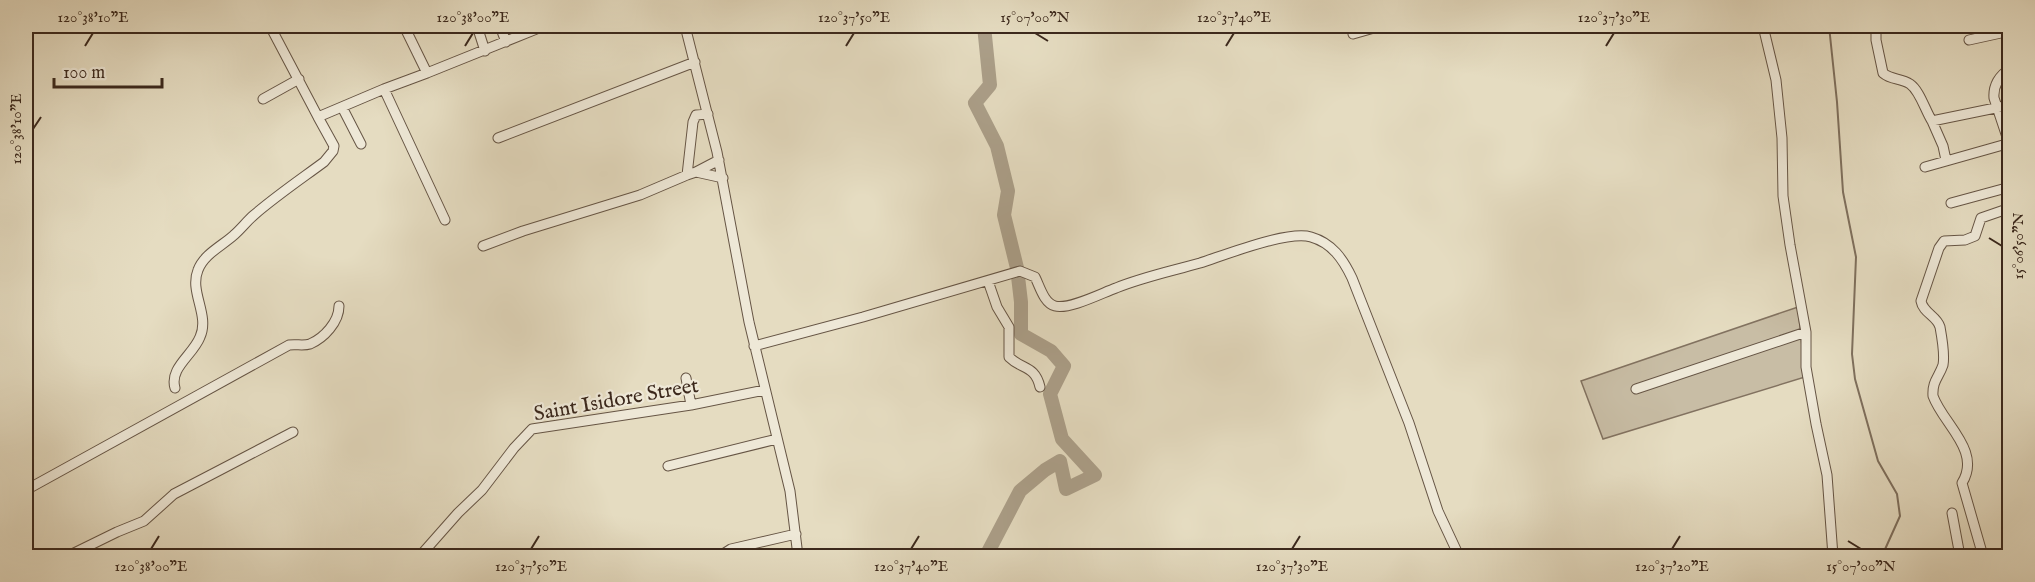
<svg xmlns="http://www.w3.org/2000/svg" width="2035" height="582" font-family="'IM FELL English',serif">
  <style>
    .green { fill: #c8bda5; stroke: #827260; stroke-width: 1.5 }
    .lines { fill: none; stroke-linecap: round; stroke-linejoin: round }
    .stream { stroke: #7e6f5d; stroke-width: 2 }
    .river { stroke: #ab9f89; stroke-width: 14 }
    .minor-casing { stroke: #665545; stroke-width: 11 }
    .minor { stroke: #eee8d7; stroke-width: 9 }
    .ticks { fill: none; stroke: #3b281c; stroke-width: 2 }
    .labels { text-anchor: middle; stroke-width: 4.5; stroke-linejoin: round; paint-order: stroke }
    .street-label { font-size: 21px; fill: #3b281c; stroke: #eee8d7 }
    .neatline { fill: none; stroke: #3b281c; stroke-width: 2 }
    .ticks-label { font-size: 15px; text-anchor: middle; fill: #3b281c }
  </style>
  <rect width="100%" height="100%" fill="#e5dcc1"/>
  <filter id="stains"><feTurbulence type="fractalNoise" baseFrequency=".00333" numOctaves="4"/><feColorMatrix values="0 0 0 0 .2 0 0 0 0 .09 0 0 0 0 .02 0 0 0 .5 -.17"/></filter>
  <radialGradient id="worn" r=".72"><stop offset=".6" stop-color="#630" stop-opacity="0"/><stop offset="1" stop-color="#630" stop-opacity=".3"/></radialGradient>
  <path class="green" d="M1798,307L1805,377L1603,439L1581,381Z"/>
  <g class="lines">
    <path class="stream" d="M1829,26L1837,102L1843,192L1856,257L1852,354L1855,379L1878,461L1897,494L1900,516L1882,556"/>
    <path class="river" d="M979,556L987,554L1020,491L1045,470L1060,461L1066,489L1095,475L1062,439L1050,394L1064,366L1051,351L1021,334V302L1017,268L1004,215L1008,191L997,146L975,103L990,85L984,26"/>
    <defs>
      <path id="minor" d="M270,26L318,117L384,89L427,73
        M404,26L427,73L539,28
        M477,26L485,51
        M500,26L506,42
        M685,26L717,152L749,322L790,491L798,556
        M1763,26L1776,80L1782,138L1783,196L1790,245L1806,332V367L1816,424L1827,475L1833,556
        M1876,26V40L1883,73C1891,80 1901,78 1910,84C1920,91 1925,110 1932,121L2010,105
        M1353,34L1381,26
        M1969,40L2010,31
        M384,89L445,220
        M263,99L299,79
        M342,107L361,144
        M1932,121L1943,146L1946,160
        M498,138L695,62
        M2009,143L1994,98C1993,86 1999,75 2010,69
        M1925,167L2010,143
        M696,172L719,160
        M687,175L693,122L696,115L708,114
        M1951,203L2010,187
        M483,246L523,231L640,195L687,175L696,172L723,178
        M988,281L997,307L1009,327V357C1022,370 1035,365 1040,387
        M754,346L863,317L1020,271L1035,277C1040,287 1044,303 1055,306C1069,310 1102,293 1116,288C1143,277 1172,271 1200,263C1225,255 1288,230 1311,237C1332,243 1343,259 1352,278L1409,423L1438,511L1459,556
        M686,378L691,405
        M175,388C169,368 193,355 200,337C210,315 189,292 198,270C204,254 222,246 234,235C241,229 247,221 254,215C276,196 301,179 324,162L333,151L334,146L318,117
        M1636,389L1806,332
        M668,466L777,439
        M26,490L289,345C296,344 304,346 310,344C324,338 339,322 339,306
        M1952,513L1960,556
        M68,556L117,532L144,521L174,494L293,432
        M420,556L458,513L482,490L514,448L532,429L691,405L765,390
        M720,556L731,549L796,534
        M1983,556L1962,483C1982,451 1943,424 1933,396C1932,381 1939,377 1943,365C1945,354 1942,338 1940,327C1937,316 1923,313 1921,301L1939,248L1944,241L1965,240L1975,236L1981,218L2010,208"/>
    </defs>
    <use href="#minor" class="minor-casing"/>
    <use href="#minor" class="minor"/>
  </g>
  <path class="ticks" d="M1035,33L1048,41M85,46L93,33M465,46L473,33M846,46L854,33M1226,46L1234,33M1606,46L1614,33M33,129L41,117M1989,238L2002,246M1848,541L1861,549M151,549L159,536M531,549L539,536M911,549L919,536M1292,549L1300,536M1672,549L1680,536"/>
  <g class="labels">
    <g class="street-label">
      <text transform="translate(616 399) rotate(-10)" y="7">Saint Isidore Street</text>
    </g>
  </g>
  <rect width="2035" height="582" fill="none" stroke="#e5dcc1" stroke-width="66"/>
  <path d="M54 78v9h108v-9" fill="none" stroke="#3b281c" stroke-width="3"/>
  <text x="63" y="78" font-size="18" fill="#3b281c" stroke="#eee8d7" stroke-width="4.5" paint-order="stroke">100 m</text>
  <rect x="33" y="33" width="1969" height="516" class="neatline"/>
  <g class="ticks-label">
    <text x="93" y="22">120°38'10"E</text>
    <text x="473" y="22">120°38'00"E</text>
    <text x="854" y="22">120°37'50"E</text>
    <text x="1035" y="22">15°07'00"N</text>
    <text x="1234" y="22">120°37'40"E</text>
    <text x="1614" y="22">120°37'30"E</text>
    <text transform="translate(16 129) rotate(-90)" y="5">120°38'10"E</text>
    <text transform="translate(2018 246) rotate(-90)" y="5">15°06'50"N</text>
    <text x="151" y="571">120°38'00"E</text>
    <text x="531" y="571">120°37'50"E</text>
    <text x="911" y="571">120°37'40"E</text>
    <text x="1292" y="571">120°37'30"E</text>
    <text x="1672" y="571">120°37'20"E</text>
    <text x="1861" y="571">15°07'00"N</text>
  </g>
  <rect width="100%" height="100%" filter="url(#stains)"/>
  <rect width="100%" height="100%" fill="url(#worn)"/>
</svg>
